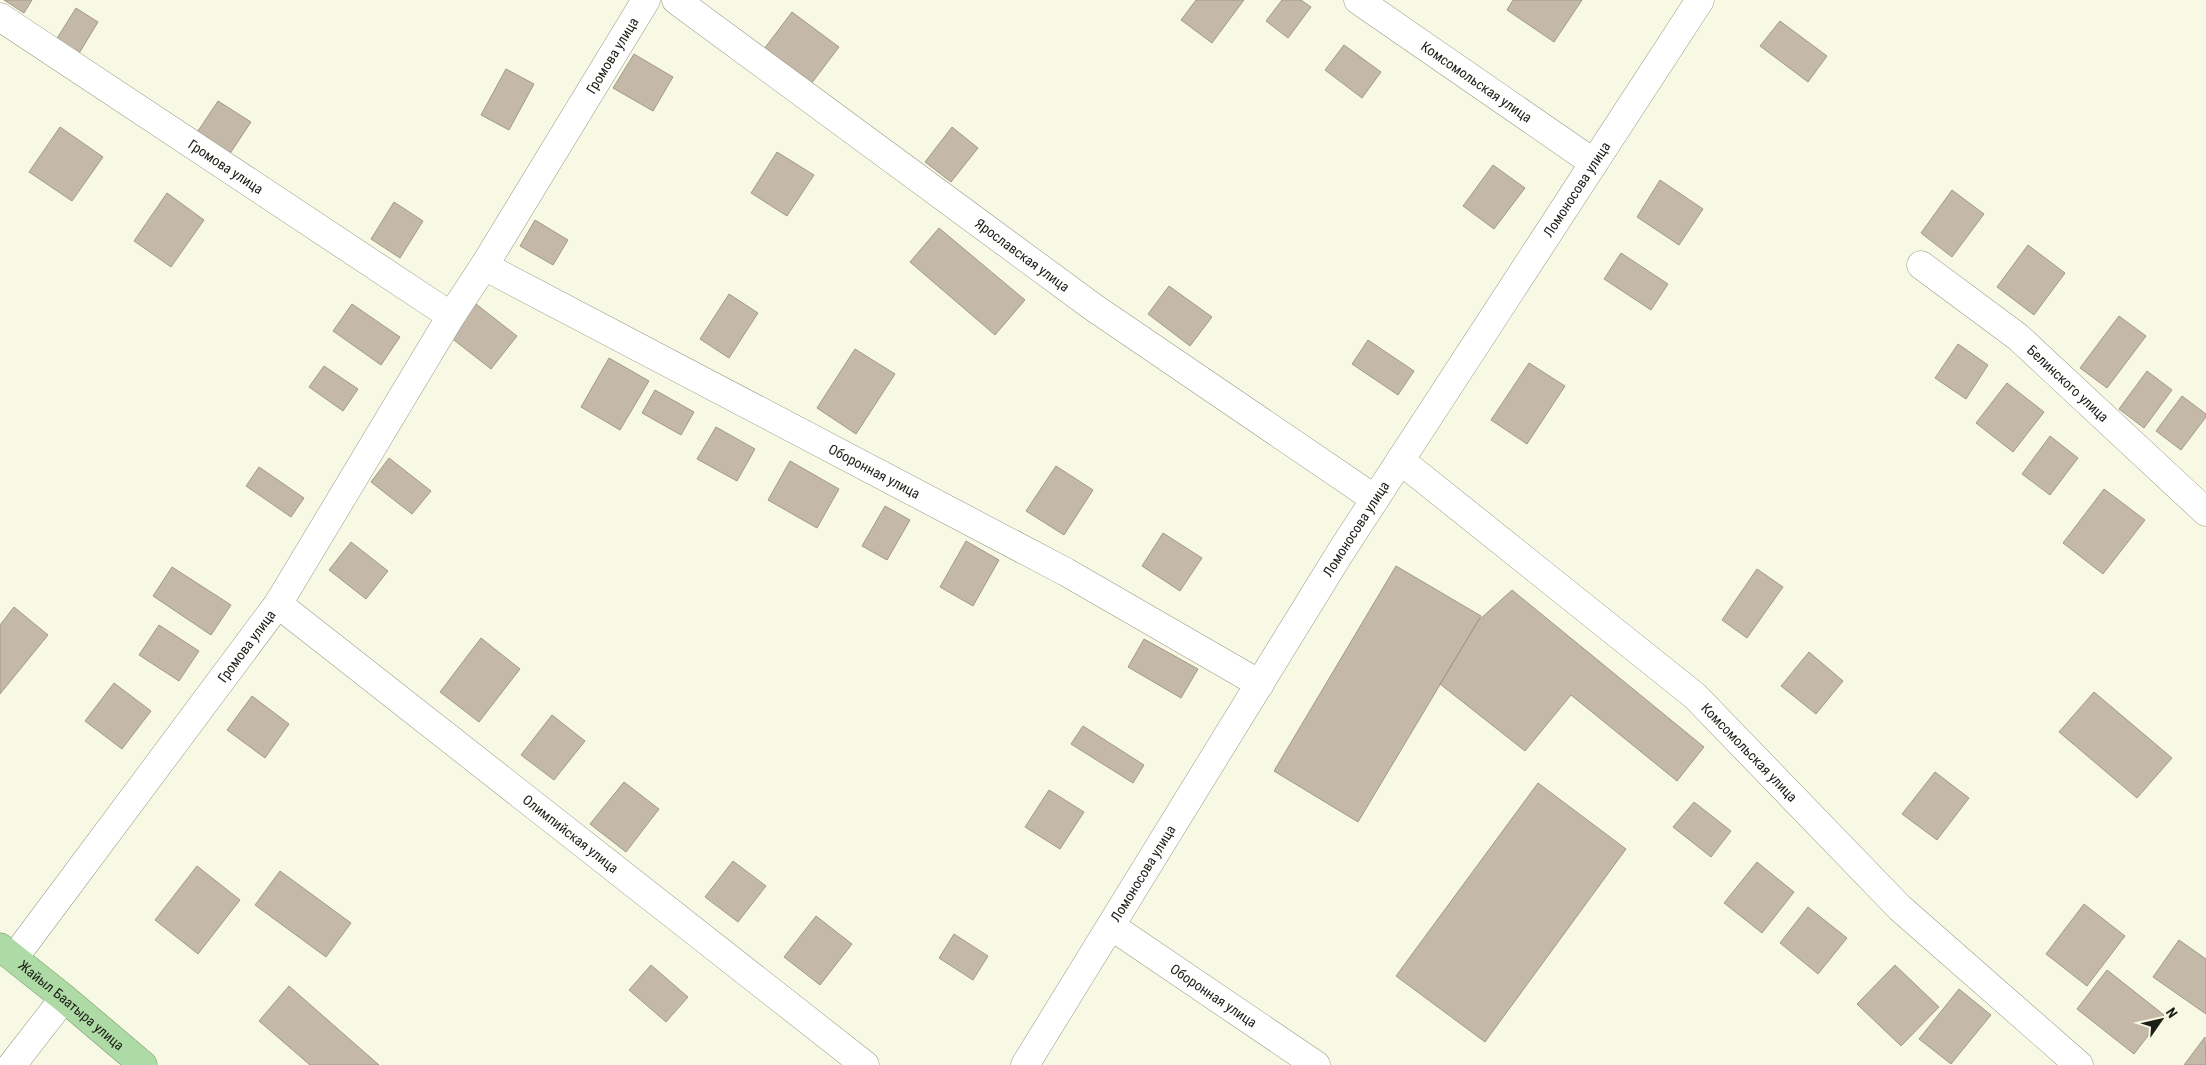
<svg xmlns="http://www.w3.org/2000/svg" width="2206" height="1065" font-family="'Roboto Condensed',sans-serif">
  <style>
    .building { fill: #c4b9a8; stroke: #a39988 }
    .lines { fill: none; stroke-linecap: round; stroke-linejoin: round }
    .minor-casing { stroke: #989a87; stroke-width: 29 }
    .trunk-casing { stroke: #6e9265; stroke-width: 29 }
    .minor { stroke: #fff; stroke-width: 28 }
    .trunk { stroke: #aedaa6; stroke-width: 28 }
    .labels { text-anchor: middle; stroke-width: 4; stroke-linejoin: round; paint-order: stroke }
    .street-label { font-size: 14px; fill: #1d1e16; stroke: #f7f9e4 }
  </style>
  <rect width="100%" height="100%" fill="#f7f9e4"/>
  <path class="building" d="M4,0H32L24,13Z
    M1196,0H1244L1212,43L1181,20Z
    M1282,0H1301L1311,7L1288,38L1266,21Z
    M1513,0H1582L1554,42L1507,10Z
    M76,8L98,22L78,55L56,40Z
    M792,12L839,47L811,84L764,49Z
    M1780,21L1827,56L1808,82L1760,46Z
    M1344,45L1381,72L1362,98L1325,70Z
    M634,54L673,77L653,111L613,88Z
    M506,69L534,84L509,130L481,115Z
    M218,101L251,122L229,155L196,134Z
    M60,127L103,157L72,201L29,172Z
    M952,127L978,148L951,182L925,162Z
    M777,152L814,175L787,216L751,193Z
    M1493,165L1525,188L1494,229L1463,206Z
    M1660,180L1703,209L1679,245L1637,217Z
    M1952,190L1984,214L1952,257L1921,233Z
    M167,193L204,220L171,267L134,241Z
    M394,202L423,221L400,258L371,239Z
    M535,220L568,240L553,265L520,246Z
    M939,228L1025,300L995,335L910,262Z
    M2028,245L2065,273L2034,315L1997,287Z
    M1621,253L1668,284L1651,310L1604,279Z
    M1169,286L1212,317L1190,346L1148,314Z
    M729,294L758,313L729,358L700,339Z
    M352,304L400,337L381,365L333,331Z
    M476,304L517,336L491,369L450,337Z
    M2119,316L2146,336L2107,388L2080,368Z
    M1368,340L1414,371L1398,395L1352,364Z
    M1958,344L1988,365L1966,399L1935,378Z
    M855,349L895,374L856,434L817,408Z
    M609,358L649,381L620,430L581,407Z
    M1529,363L1565,386L1527,444L1491,420Z
    M324,366L358,389L343,411L309,387Z
    M2147,371L2172,390L2144,428L2119,409Z
    M2007,383L2044,412L2013,452L1976,423Z
    M655,390L694,412L681,435L642,413Z
    M2182,396L2206,414V417L2181,450L2156,431Z
    M716,427L755,449L737,481L697,459Z
    M2050,436L2078,458L2050,495L2022,474Z
    M389,458L431,491L412,514L371,482Z
    M790,461L839,489L817,528L768,500Z
    M1056,466L1093,490L1064,535L1026,511Z
    M259,467L304,498L291,517L246,486Z
    M2104,489L2145,520L2103,574L2063,543Z
    M885,506L910,520L887,560L862,546Z
    M1163,533L1202,558L1180,591L1142,566Z
    M966,541L999,560L973,606L940,587Z
    M351,542L388,571L366,599L329,570Z
    M1396,566L1481,616L1358,822L1274,771Z
    M172,567L231,605L211,635L153,596Z
    M1757,569L1783,587L1747,638L1722,620Z
    M1512,590L1704,747L1677,781L1571,695L1525,751L1440,684L1478,621Z
    M14,607L48,635L0,694V625Z
    M159,625L199,651L179,681L139,655Z
    M481,638L520,669L479,722L440,692Z
    M1144,639L1198,669L1181,698L1128,667Z
    M1809,652L1843,681L1816,714L1781,686Z
    M114,683L151,711L122,749L85,721Z
    M2094,692L2172,758L2137,798L2059,732Z
    M252,696L289,724L265,758L227,730Z
    M552,715L585,741L554,780L521,755Z
    M1083,726L1144,765L1133,783L1071,744Z
    M1935,772L1969,798L1937,840L1902,814Z
    M624,782L659,809L626,852L590,824Z
    M1538,783L1626,849L1485,1042L1396,976Z
    M1049,790L1084,812L1060,849L1025,827Z
    M1694,802L1731,831L1711,857L1673,827Z
    M733,861L766,886L738,922L705,897Z
    M1757,862L1794,892L1762,933L1724,903Z
    M197,866L240,900L198,954L155,920Z
    M280,871L351,923L326,957L255,905Z
    M2084,904L2125,936L2087,986L2046,954Z
    M1808,907L1847,938L1818,974L1780,943Z
    M816,916L852,944L820,985L784,957Z
    M954,934L988,956L973,980L939,958Z
    M2179,940L2206,959V1014L2153,977Z
    M651,965L688,997L666,1022L629,990Z
    M1895,965L1939,1007L1901,1046L1857,1004Z
    M2107,970L2164,1015L2134,1054L2077,1009Z
    M289,986L379,1065H310L259,1021Z
    M1959,989L1991,1015L1951,1064L1919,1039Z
    M2205,1037L2206,1065H2184Z"/>
  <g class="lines">
    <defs>
      <g id="minor">
        <path id="s1" d="M676,0L1093,307L1375,499"/>
        <path id="s2" d="M1358,0L1594,163"/>
        <path id="s3" d="M0,17L451,316"/>
        <path id="s4" d="M1921,265L2018,337L2206,512"/>
        <path id="s5" d="M484,266L1066,572L1260,684"/>
        <path id="s6" d="M1400,460L1695,696L1900,908L2079,1065"/>
        <path id="s7" d="M278,604L865,1065"/>
        <path id="s8" d="M1111,926L1316,1065"/>
        <path id="s9" d="M14,958L278,604L451,316L484,266L646,0"/>
        <path d="M12,1065L64,998"/>
        <path id="s10" d="M1025,1065L1340,553L1700,0"/>
      </g>
      <g id="trunk">
        <path id="s11" d="M0,947L64,998L143,1065"/>
      </g>
    </defs>
    <use href="#minor" class="minor-casing"/>
    <use href="#trunk" class="trunk-casing"/>
    <use href="#minor" class="minor"/>
    <use href="#trunk" class="trunk"/>
  </g>
  <g class="labels">
    <g class="street-label">
      <text dy="5" stroke="none"><textPath href="#s9" startOffset="1084">Громова улица</textPath></text>
      <text dy="5" stroke="none"><textPath href="#s2" startOffset="144">Комсомольская улица</textPath></text>
      <text dy="5" stroke="none"><textPath href="#s3" startOffset="271">Громова улица</textPath></text>
      <text dy="5" stroke="none"><textPath href="#s10" startOffset="1035">Ломоносова улица</textPath></text>
      <text dy="5" stroke="none"><textPath href="#s1" startOffset="430">Ярославская улица</textPath></text>
      <text dy="5" stroke="none"><textPath href="#s4" startOffset="189">Белинского улица</textPath></text>
      <text dy="5" stroke="none"><textPath href="#s5" startOffset="441">Оборонная улица</textPath></text>
      <text dy="5" stroke="none"><textPath href="#s10" startOffset="630">Ломоносова улица</textPath></text>
      <text dy="5" stroke="none"><textPath href="#s9" startOffset="389">Громова улица</textPath></text>
      <text dy="5" stroke="none"><textPath href="#s6" startOffset="456">Комсомольская улица</textPath></text>
      <text dy="5" stroke="none"><textPath href="#s7" startOffset="372">Олимпийская улица</textPath></text>
      <text dy="5" stroke="none"><textPath href="#s10" startOffset="225">Ломоносова улица</textPath></text>
      <text dy="5" stroke="none"><textPath href="#s8" startOffset="124">Оборонная улица</textPath></text>
      <text dy="5" stroke="none"><textPath href="#s11" startOffset="92">Жайыл Баатыра улица</textPath></text>
    </g>
  </g>
  <g transform="translate(2161 1020) rotate(56)" stroke="#f7f9e4" stroke-width="4" paint-order="stroke">
  <path d="M0-4L9 19L0 12L-9 19Z" fill="#1d1e16"/>
  <text y="-8" font-size="14" font-weight="bold" text-anchor="middle" fill="#1d1e16">N</text>
  </g>
</svg>
